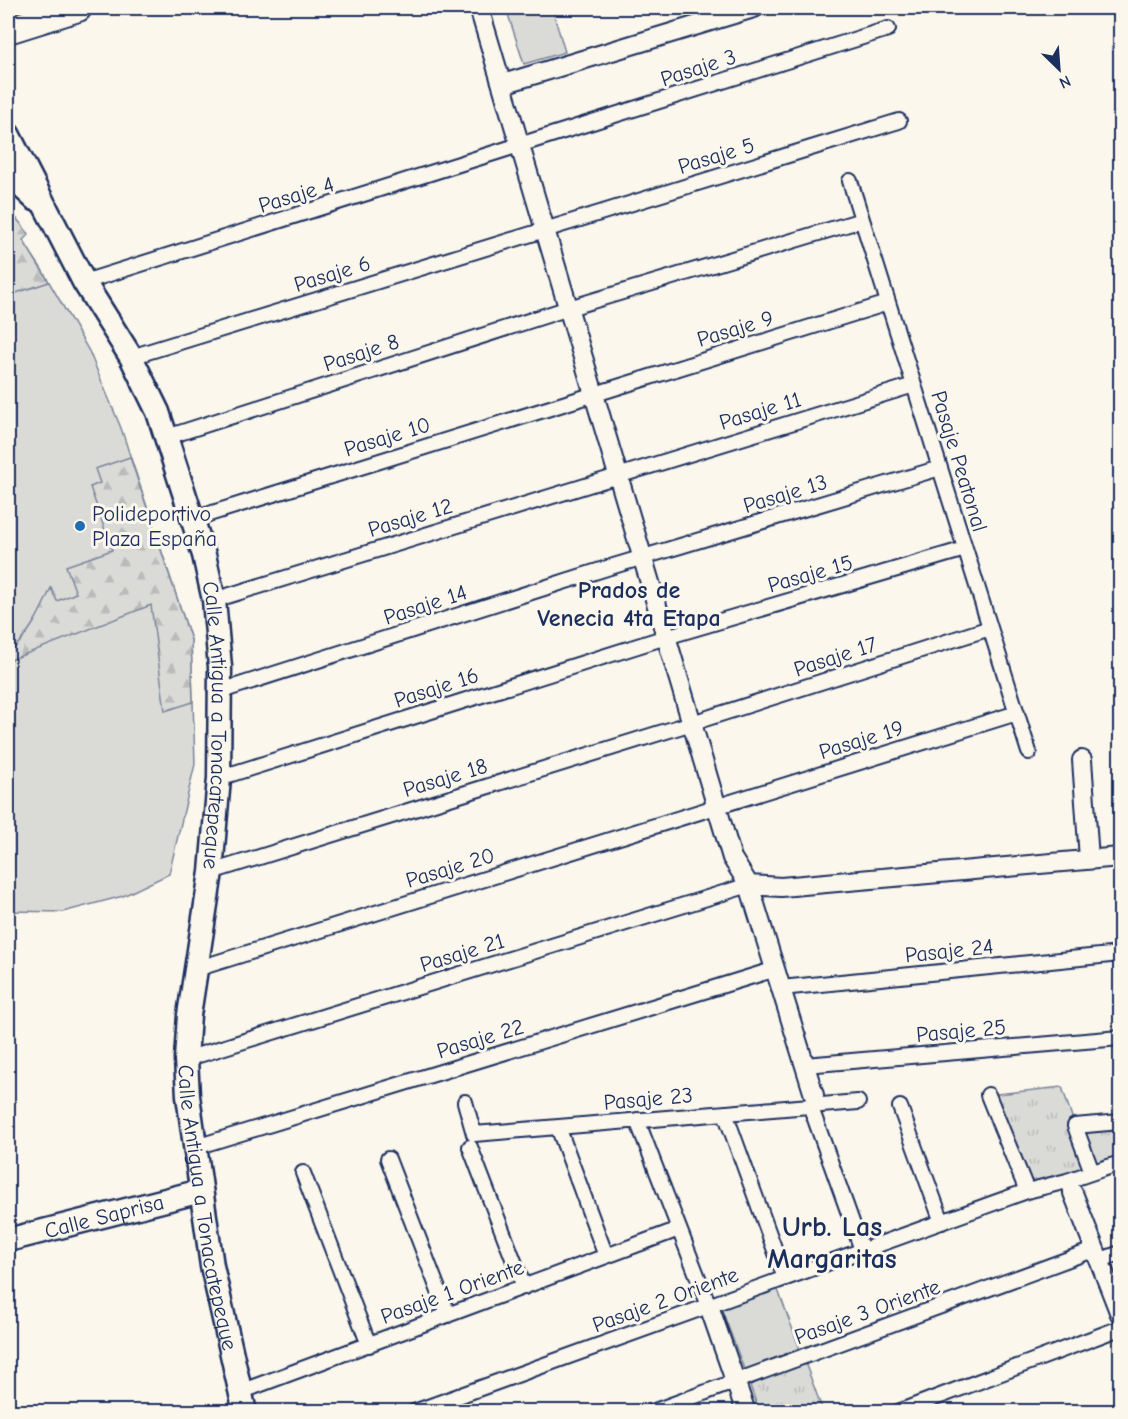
<svg xmlns="http://www.w3.org/2000/svg" width="1128" height="1419" font-family="'Comic Neue',sans-serif">
  <style>
    .grass { fill: #dadad7; stroke: #7a849a; stroke-width: 1.5 }
    .forest { fill: url(#forest-firs); stroke: #7a849a; stroke-width: 1.5 }
    .park { fill: url(#park-tufts); stroke: #7a849a; stroke-width: 1.5 }
    .lines { fill: none; stroke-linecap: round; stroke-linejoin: round }
    .pedestrian-casing { stroke: #1b2f5e; stroke-width: 18 }
    .minor-casing { stroke: #1b2f5e; stroke-width: 22 }
    .tertiary-casing { stroke: #1b2f5e; stroke-width: 27 }
    .secondary-casing { stroke: #1b2f5e; stroke-width: 30 }
    .pedestrian { stroke: #fbf7ec; stroke-width: 14 }
    .minor { stroke: #fbf7ec; stroke-width: 18 }
    .tertiary { stroke: #fbf7ec; stroke-width: 22 }
    .secondary { stroke: #fbf7ec; stroke-width: 26 }
    .poi-dot { fill: #1f6fb2; stroke: #fbf7ec; stroke-width: 2 }
    .labels { text-anchor: middle; stroke-width: 6; stroke-linejoin: round; paint-order: stroke }
    .street-label { font-size: 22px; fill: #1b2f5e; stroke: #fbf7ec }
    .poi-label { font-size: 22px; fill: #1b2f5e; stroke: #fbf7ec; text-anchor: start }
    .neighbourhood-label { font-size: 24px; font-weight: bold; fill: #1b2f5e; stroke: #fbf7ec }
    .district-label { font-size: 28px; font-weight: bold; fill: #1b2f5e; stroke: #fbf7ec }
  </style>
  <defs>
    <pattern id="forest-firs" width="22" height="20" patternUnits="userSpaceOnUse" patternTransform="scale(1.5)"><rect width="22" height="20" fill="#dadad7"/><path d="M5 1l3.5 6h-7zM16 11l3.5 6h-7z" fill="#babbbb"/></pattern>
    <pattern id="park-tufts" width="24" height="20" patternUnits="userSpaceOnUse" patternTransform="scale(1.5)"><rect width="24" height="20" fill="#dadad7"/><path d="M3 7l-1-3M5 7V3M7 7l1-3M15 17l-1-3M17 17v-4M19 17l1-3" fill="none" stroke="#babbbb"/></pattern>
  </defs>
  <rect width="100%" height="100%" fill="#fbf7ec"/>
  <filter id="ink" filterUnits="userSpaceOnUse"><feTurbulence type="fractalNoise" baseFrequency=".0167" numOctaves="2"/><feDisplacementMap in="SourceGraphic" scale="12" xChannelSelector="R" yChannelSelector="G"/><feConvolveMatrix kernelMatrix="1 2 1 2 8 2 1 2 1" color-interpolation-filters="sRGB"/></filter>
  <g filter="url(#ink)">
    <path class="grass" d="M506,8H552L565,52L524,64Z
      M8,219L41,268L89,351L121,428L191,640L195,764L169,874L123,896L63,912L8,911Z
      M775,1282L803,1357L747,1377L719,1302Z"/>
    <path class="forest" d="M8,208L29,234L23,240L49,282L13,294L8,278Z
      M130,457L191,640L193,702L165,711L151,605L8,661V653C28,638 41,611 51,588L57,601L76,593L66,566L112,550L90,487L100,483L95,469Z"/>
    <path class="park" d="M1062,1087L1075,1126L1120,1122V1163L1027,1191L988,1095Z
      M803,1357L823,1411H759L747,1377Z"/>
    <g class="lines">
      <defs>
        <path id="pedestrian" d="M850,181L1029,752
          M84,282L888,29
          M131,357L899,121
          M167,437L569,308L862,220
          M193,519L888,303
          M214,600L914,385
          M221,691L607,568L940,468
          M219,778L666,637L965,549
          M211,872L692,723L990,628
          M196,969L1017,713
          M781,988L1120,954
          M186,1059L749,885
          M805,1065L1120,1038
          M988,1095L1027,1191
          M465,1102L474,1134L858,1102
          M810,1105L862,1250
          M900,1107L942,1222
          M725,1113L785,1278
          M637,1120L709,1306
          M558,1127L606,1256
          M196,1147L776,969
          M470,1147L524,1287
          M388,1159L448,1315
          M1092,1172L1075,1126L1120,1122
          M303,1173L369,1345
          M1067,1181L1120,1163
          M1101,1260L1120,1253
          M240,1392L679,1229
          M414,1412L1027,1191L1067,1181L1073,1193
          M652,1412L1096,1249
          M898,1412L1120,1328"/>
        <path id="minor" d="M479,8L732,858L749,885L781,887L1120,857
          M503,84L754,8
          M1082,760L1089,859
          M749,885L814,1095
          M1073,1193L1120,1314
          M709,1306L746,1412"/>
        <g id="tertiary">
          <path id="s1" d="M8,134L84,282L131,357L158,412L204,555L214,600L220,667L219,778L211,872L189,1015L186,1059L188,1096L212,1266L245,1412"/>
          <path d="M8,174L35,199"/>
          <path id="s2" d="M8,1240L201,1191"/>
        </g>
        <path id="secondary" d="M8,30L78,8"/>
      </defs>
      <use href="#pedestrian" class="pedestrian-casing"/>
      <use href="#minor" class="minor-casing"/>
      <use href="#tertiary" class="tertiary-casing"/>
      <use href="#secondary" class="secondary-casing"/>
      <use href="#pedestrian" class="pedestrian"/>
      <use href="#minor" class="minor"/>
      <use href="#tertiary" class="tertiary"/>
      <use href="#secondary" class="secondary"/>
    </g>
  </g>
  <circle class="poi-dot" cx="80" cy="526" r="6"/>
  <g class="labels">
    <g class="street-label">
      <text transform="translate(698 67) rotate(-18)" y="8">Pasaje 3</text>
      <text transform="translate(716 155) rotate(-17)" y="8">Pasaje 5</text>
      <text transform="translate(296 194) rotate(-17)" y="8">Pasaje 4</text>
      <text transform="translate(332 273) rotate(-17)" y="8">Pasaje 6</text>
      <text transform="translate(735 328) rotate(-17)" y="8">Pasaje 9</text>
      <text transform="translate(361 352) rotate(-18)" y="8">Pasaje 8</text>
      <text transform="translate(760 410) rotate(-17)" y="8">Pasaje 11</text>
      <text transform="translate(387 436) rotate(-17)" y="8">Pasaje 10</text>
      <text transform="translate(960 461) rotate(73)" y="8">Pasaje Peatonal</text>
      <text transform="translate(785 493) rotate(-17)" y="8">Pasaje 13</text>
      <text transform="translate(410 517) rotate(-17)" y="8">Pasaje 12</text>
      <text transform="translate(810 573) rotate(-16)" y="8">Pasaje 15</text>
      <text transform="translate(425 604) rotate(-18)" y="8">Pasaje 14</text>
      <text transform="translate(835 656) rotate(-18)" y="8">Pasaje 17</text>
      <text transform="translate(436 687) rotate(-18)" y="8">Pasaje 16</text>
      <text dy="8" stroke="none"><textPath href="#s1" startOffset="638">Calle Antigua a Tonacatepeque</textPath></text>
      <text transform="translate(861 739) rotate(-17)" y="8">Pasaje 19</text>
      <text transform="translate(445 777) rotate(-17)" y="8">Pasaje 18</text>
      <text transform="translate(450 867) rotate(-17)" y="8">Pasaje 20</text>
      <text transform="translate(949 950) rotate(-6)" y="8">Pasaje 24</text>
      <text transform="translate(462 952) rotate(-17)" y="8">Pasaje 21</text>
      <text transform="translate(961 1030) rotate(-5)" y="8">Pasaje 25</text>
      <text transform="translate(480 1038) rotate(-17)" y="8">Pasaje 22</text>
      <text transform="translate(648 1098) rotate(-5)" y="8">Pasaje 23</text>
      <text dy="8" stroke="none"><textPath href="#s1" startOffset="1124">Calle Antigua a Tonacatepeque</textPath></text>
      <text dy="8" stroke="none"><textPath href="#s2" startOffset="99">Calle Saprisa</textPath></text>
      <text transform="translate(452 1291) rotate(-20)" y="8">Pasaje 1 Oriente</text>
      <text transform="translate(665 1299) rotate(-20)" y="8">Pasaje 2 Oriente</text>
      <text transform="translate(867 1311) rotate(-20)" y="8">Pasaje 3 Oriente</text>
    </g>
    <g class="poi-label">
      <text x="92" y="521">Polideportivo<tspan x="92" dy="25">Plaza España</tspan></text>
    </g>
    <g class="neighbourhood-label">
      <text x="629" y="598">Prados de<tspan x="629" dy="28">Venecia 4ta Etapa</tspan></text>
    </g>
    <g class="district-label">
      <text x="832" y="1236">Urb. Las<tspan x="832" dy="32">Margaritas</tspan></text>
    </g>
  </g>
  <rect width="1128" height="1419" fill="none" stroke="#fbf7ec" stroke-width="30"/>
  <rect x="15" y="15" width="1098" height="1389" fill="none" stroke="#1b2f5e" stroke-width="2" filter="url(#ink)"/>
  <g transform="translate(1059 69) rotate(155)" stroke="#fbf7ec" stroke-width="4.5" paint-order="stroke">
  <path d="M0-4.5L10 22L0 15L-10 22Z" fill="#1b2f5e"/>
  <text y="-9" font-size="16" font-weight="bold" text-anchor="middle" fill="#1b2f5e">N</text>
  </g>
</svg>
